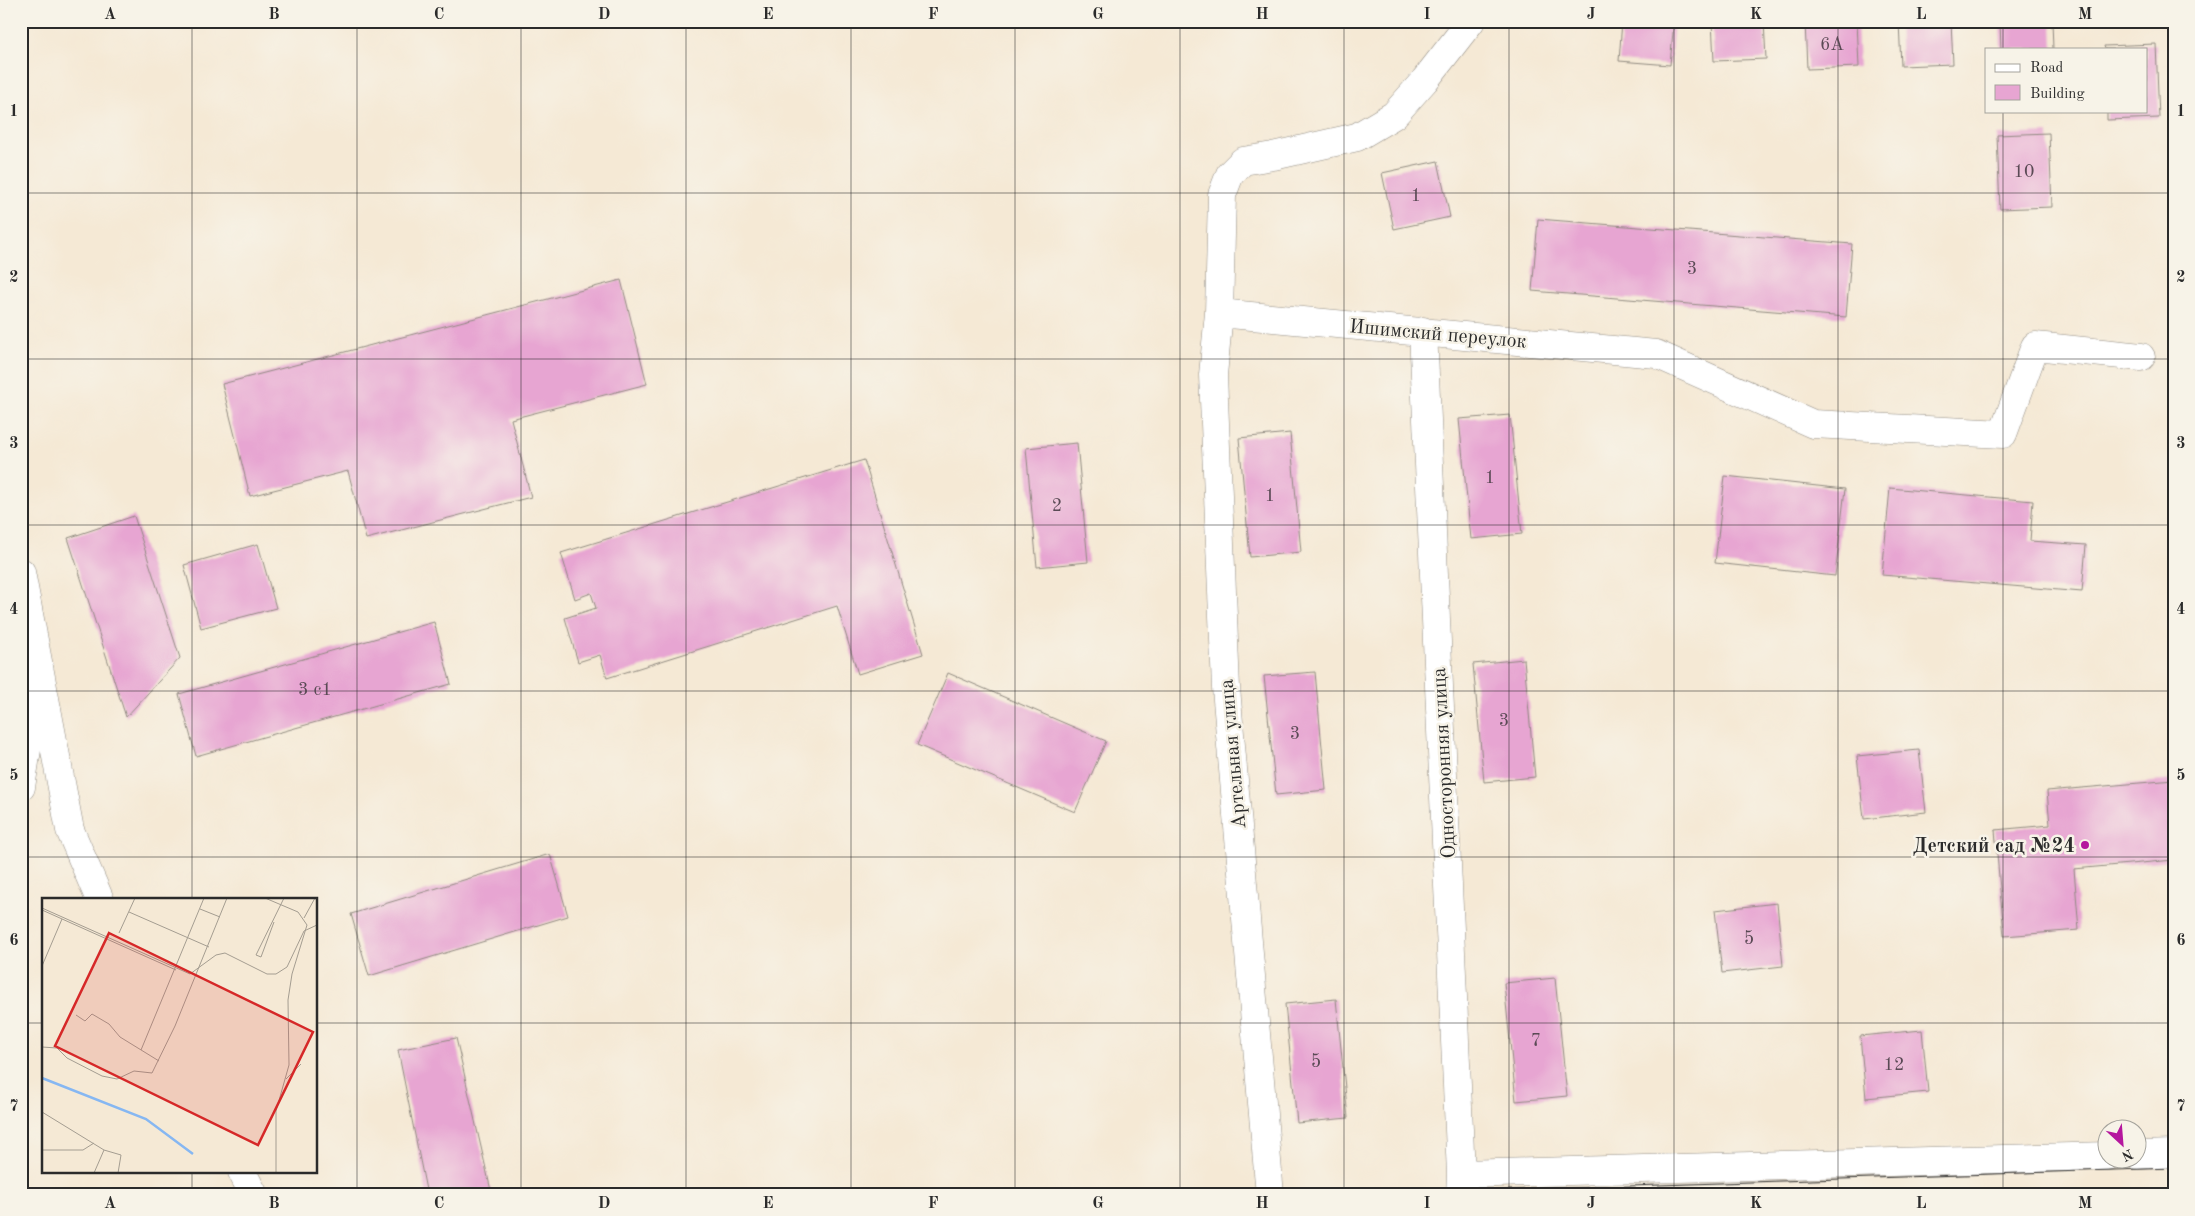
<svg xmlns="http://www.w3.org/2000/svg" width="2195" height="1216" font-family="'Old Standard TT',serif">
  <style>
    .building { fill: #e7a5d2 }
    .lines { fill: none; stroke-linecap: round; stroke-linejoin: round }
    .minor-casing { stroke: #908a80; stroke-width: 29 }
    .major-casing { stroke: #908a80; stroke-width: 29 }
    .minor { stroke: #fff; stroke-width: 28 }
    .major { stroke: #fff; stroke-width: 28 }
    .tram { stroke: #2b2b2b; stroke-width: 1 }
    .grid { fill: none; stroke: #2b2b2b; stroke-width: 1; stroke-opacity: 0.55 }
    .poi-dot { fill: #b5179e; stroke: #f7f3e8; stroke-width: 2 }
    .labels { text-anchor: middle; stroke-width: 5; stroke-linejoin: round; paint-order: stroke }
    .number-label { font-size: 18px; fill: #5a4a55 }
    .street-label { font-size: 20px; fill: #2b2b2b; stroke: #f7f3e8 }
    .poi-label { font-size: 20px; font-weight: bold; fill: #2b2b2b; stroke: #f7f3e8; text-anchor: end }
    .inset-river { fill: none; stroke: #86b7f2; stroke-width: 2.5 }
    .inset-road { fill: none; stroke: #a49d91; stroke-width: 1 }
    .view { fill: #d62828; fill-opacity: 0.15; stroke: #d62828; stroke-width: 2.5 }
    .inset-edge { fill: none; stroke: #2b2b2b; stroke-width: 2.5 }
    .neatline { fill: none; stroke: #2b2b2b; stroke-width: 2 }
    .grid-label { font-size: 16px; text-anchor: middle; font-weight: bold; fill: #2b2b2b }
  </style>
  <rect width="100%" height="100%" fill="#f7f3e8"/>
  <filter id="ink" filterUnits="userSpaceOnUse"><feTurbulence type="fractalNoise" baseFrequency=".02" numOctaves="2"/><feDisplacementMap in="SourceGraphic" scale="10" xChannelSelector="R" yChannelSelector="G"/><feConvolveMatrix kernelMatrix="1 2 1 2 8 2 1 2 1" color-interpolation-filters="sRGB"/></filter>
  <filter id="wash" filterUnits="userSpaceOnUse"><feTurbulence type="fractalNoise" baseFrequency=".0096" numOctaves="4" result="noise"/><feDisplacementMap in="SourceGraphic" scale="20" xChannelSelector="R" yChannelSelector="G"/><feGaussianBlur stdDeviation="1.12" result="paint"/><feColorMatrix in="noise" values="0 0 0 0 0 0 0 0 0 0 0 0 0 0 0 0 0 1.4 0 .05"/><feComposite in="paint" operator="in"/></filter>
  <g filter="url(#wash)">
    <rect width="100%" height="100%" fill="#f5e9d5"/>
    <g id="blocks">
      <path class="building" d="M1622,21H1674L1670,65L1619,61Z
        M1712,21H1764L1766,59L1714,61Z
        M1805,21H1857L1859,67L1807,69Z
        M1899,21H1951L1953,64L1901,66Z
        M2000,21H2052L2053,49H2001Z
        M2156,44L2159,118L2107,120V111H2146V49H2105L2104,46Z
        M2049,133L2052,207L2000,209L1997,135Z
        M1438,161L1450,217L1394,229L1382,173Z
        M1538,219L1852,244L1846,317L1532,291Z
        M621,280L647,384L511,419L531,497L366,539L348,471L250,496L222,384Z
        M1510,415L1522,534L1471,539L1459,419Z
        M1290,433L1301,552L1250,557L1239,438Z
        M1077,443L1088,562L1037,567L1026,448Z
        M864,460L923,654L858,674L837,606L607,678L600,655L578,662L565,618L596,608L591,593L575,599L561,553Z
        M1725,476L1845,489L1835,576L1715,563Z
        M1890,488L2033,501L2030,541L2086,545L2082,592L1882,575Z
        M134,516L180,658L126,717L68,538Z
        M258,544L276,608L201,628L184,565Z
        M434,622L451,684L196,756L179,694Z
        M1524,659L1535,777L1484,782L1473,664Z
        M1315,672L1326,790L1276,795L1264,676Z
        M948,673L1106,741L1075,812L917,745Z
        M1919,750L1926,812L1864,819L1857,756Z
        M2174,780V860L2074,869L2079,930L2004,936L1995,830L2050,825L2047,791Z
        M550,854L568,916L369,976L351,914Z
        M1777,903L1783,966L1722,973L1715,910Z
        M1555,978L1567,1096L1516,1101L1504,983Z
        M1336,999L1348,1118L1297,1123L1285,1004Z
        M1922,1030L1928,1092L1866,1098L1860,1036Z
        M456,1038L492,1195H427L398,1050Z"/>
    </g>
  </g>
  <g filter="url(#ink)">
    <use href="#blocks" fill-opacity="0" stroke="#908a80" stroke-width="1"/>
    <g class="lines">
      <defs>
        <path id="minor" d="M1219,313L1656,354L1813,424L2003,434L2035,346L2141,357
          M1423,331L1461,1174L1460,1195
          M21,787L39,674
          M2138,1155L2174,1154
          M1461,1174L2108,1156
          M1270,1195L1226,688L1213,375L1219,313L1222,195L1230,174L1243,161L1273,156L1357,137L1394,115L1425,80L1471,21"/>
        <path id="major" d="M21,572L70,830L100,900
          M242,1172L254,1195"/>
      </defs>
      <use href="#minor" class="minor-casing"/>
      <use href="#major" class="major-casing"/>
      <use href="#minor" class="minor"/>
      <use href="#major" class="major"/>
      <path class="tram" d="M1358,1195L2174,1168
        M2018,1195L2174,1190"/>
    </g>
  </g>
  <path class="grid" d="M192,21V900M357,21V1195M521,21V1195M686,21V1195M851,21V1195M1015,21V1195M1180,21V1195M1344,21V1195M1509,21V1195M1674,21V1195M1838,21V1195M2003,21V49M2003,111V1195M21,193H2174M21,359H2174M21,525H2174M21,691H2174M21,857H2174M21,1023H44M316,1023H2174M192,1172V1195"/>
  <circle class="poi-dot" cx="2085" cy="845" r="5"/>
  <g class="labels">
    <g class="number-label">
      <text x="1832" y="50">6А</text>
      <text x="2024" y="177">10</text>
      <text x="1416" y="201">1</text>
      <text x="1692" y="274">3</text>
      <text x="1490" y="483">1</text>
      <text x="1270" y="501">1</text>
      <text x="1057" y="511">2</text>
      <text x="315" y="695">3 с1</text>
      <text x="1504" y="726">3</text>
      <text x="1295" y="739">3</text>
      <text x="1749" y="944">5</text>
      <text x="1536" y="1046">7</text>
      <text x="1316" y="1067">5</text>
      <text x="1894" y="1070">12</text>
    </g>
    <g class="street-label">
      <text transform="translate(1438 333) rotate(5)" y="7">Ишимский переулок</text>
      <text transform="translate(1232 754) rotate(-95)" y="7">Артельная улица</text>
      <text transform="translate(1443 763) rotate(-93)" y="7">Односторонняя улица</text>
    </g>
    <g class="poi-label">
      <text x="2075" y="852">Детский сад №24</text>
    </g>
  </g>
  <g transform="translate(42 898)">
    <rect width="275" height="275" fill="#f5e9d5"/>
    <path class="inset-river" d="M0,180L104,221L151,256"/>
    <path class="inset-road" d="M223,0L256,14L265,27L250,76L246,102L247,167L234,213V275M0,10L148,76L174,57L183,55L225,76H234L245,69L262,33L275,27M158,11L178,19M0,12L134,72M87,14L167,49M262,20L273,0M232,24L219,59L214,57L242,0M77,35L93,0M0,68L20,21M34,117L43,123L50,116L67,126L78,139L117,163M0,149L15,150L25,160L60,178L75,181L92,173L110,175L133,128L185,0M99,152L162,0M244,181L259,166M0,214L62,252L79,257L76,275M0,252H41L52,245M52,275L62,252"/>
    <path class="view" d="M67,35L271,134L216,247L13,148Z"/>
    <rect width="275" height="275" class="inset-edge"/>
  </g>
  <rect width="2195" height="1216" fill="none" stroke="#f7f3e8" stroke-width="55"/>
  <rect x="1985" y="48" width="162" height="65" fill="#f7f3e8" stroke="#a5a39c"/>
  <rect x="1995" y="64" width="25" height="8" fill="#ffffff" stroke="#a5a39c"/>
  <text x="2030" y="72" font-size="15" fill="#2b2b2b">Road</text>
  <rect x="1995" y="85" width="25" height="15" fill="#e7a5d2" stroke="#a5a39c"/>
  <text x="2030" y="98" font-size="15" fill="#2b2b2b">Building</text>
  <g transform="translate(2122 1144) rotate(154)"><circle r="24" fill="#f7f3e8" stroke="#a5a39c"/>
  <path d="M0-4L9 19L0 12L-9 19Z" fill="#b5179e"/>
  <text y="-8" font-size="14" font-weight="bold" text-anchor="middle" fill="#2b2b2b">N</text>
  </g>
  <rect x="28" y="28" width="2140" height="1160" class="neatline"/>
  <g class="grid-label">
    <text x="110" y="19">A</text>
    <text x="274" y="19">B</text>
    <text x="439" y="19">C</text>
    <text x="604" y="19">D</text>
    <text x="768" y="19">E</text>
    <text x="933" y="19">F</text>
    <text x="1098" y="19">G</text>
    <text x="1262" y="19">H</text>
    <text x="1427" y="19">I</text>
    <text x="1591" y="19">J</text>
    <text x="1756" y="19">K</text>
    <text x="1921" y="19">L</text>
    <text x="2085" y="19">M</text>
    <text x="14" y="116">1</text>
    <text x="2181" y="116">1</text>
    <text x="14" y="282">2</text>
    <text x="2181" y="282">2</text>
    <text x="14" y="448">3</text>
    <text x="2181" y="448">3</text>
    <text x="14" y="614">4</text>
    <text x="2181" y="614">4</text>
    <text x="14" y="780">5</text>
    <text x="2181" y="780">5</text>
    <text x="14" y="945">6</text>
    <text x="2181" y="945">6</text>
    <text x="14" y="1111">7</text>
    <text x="2181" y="1111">7</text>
    <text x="110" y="1208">A</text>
    <text x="274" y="1208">B</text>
    <text x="439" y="1208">C</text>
    <text x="604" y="1208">D</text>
    <text x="768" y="1208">E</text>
    <text x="933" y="1208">F</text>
    <text x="1098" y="1208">G</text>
    <text x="1262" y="1208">H</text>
    <text x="1427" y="1208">I</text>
    <text x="1591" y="1208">J</text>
    <text x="1756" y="1208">K</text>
    <text x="1921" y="1208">L</text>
    <text x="2085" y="1208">M</text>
  </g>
</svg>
